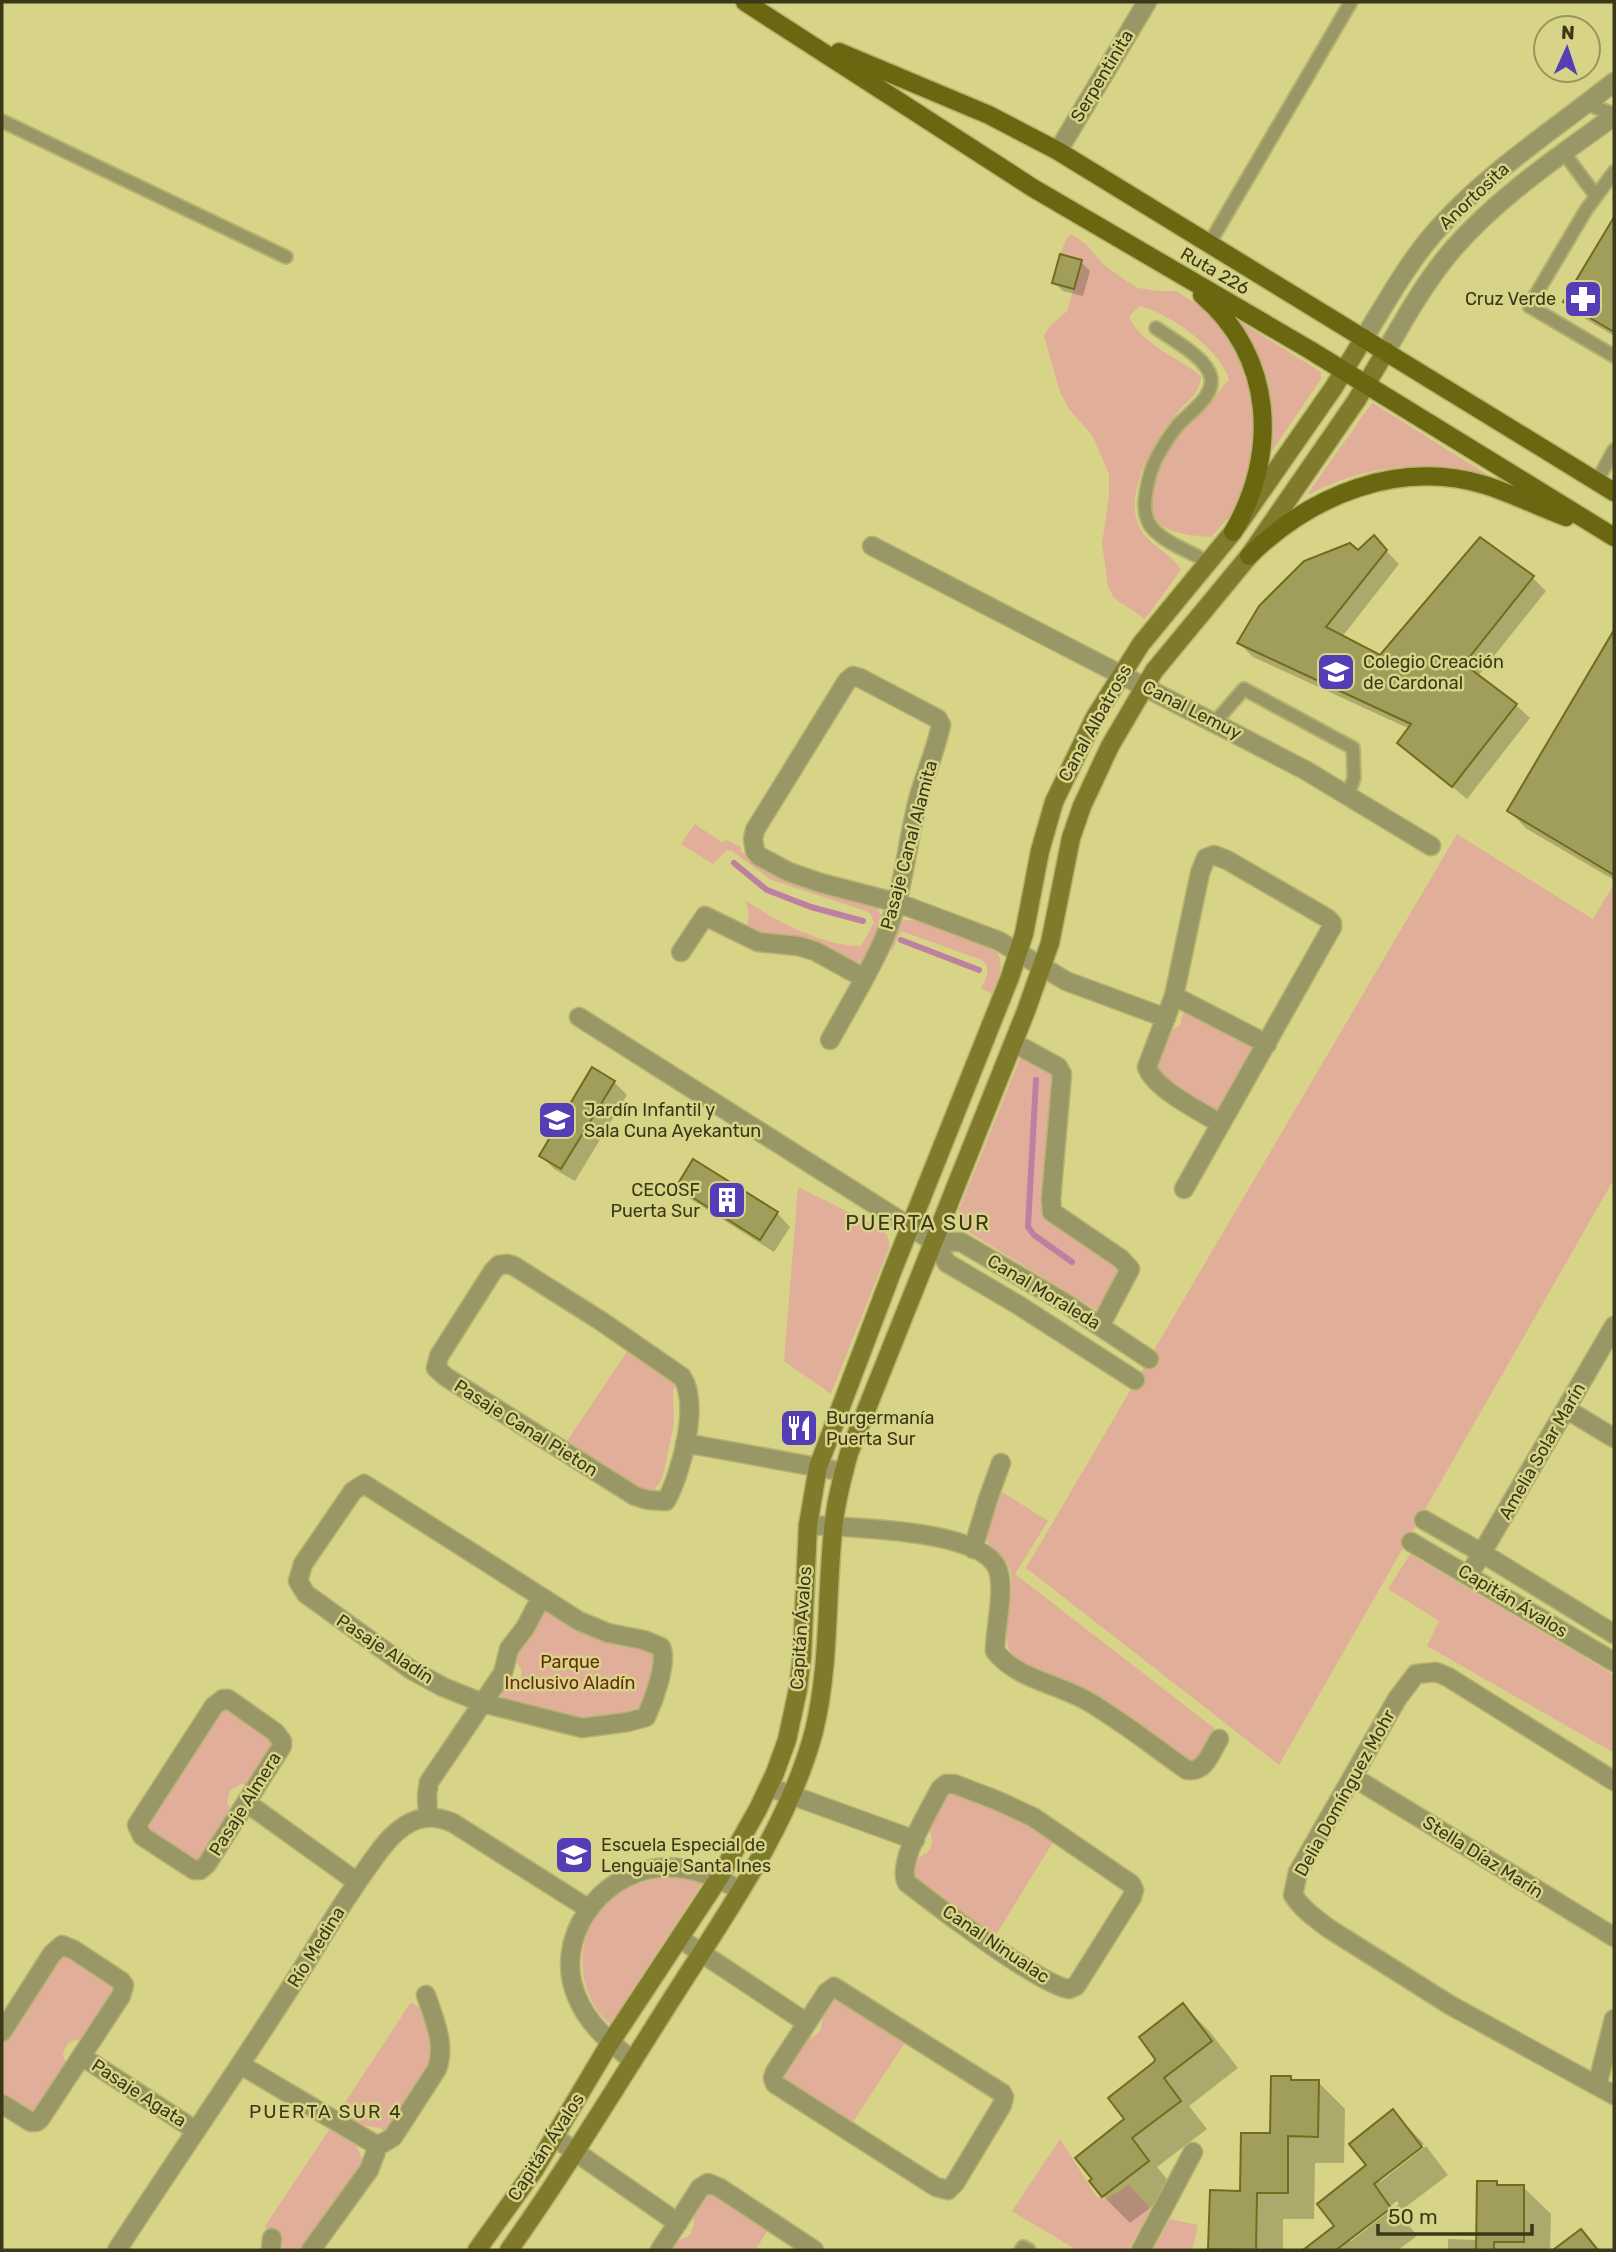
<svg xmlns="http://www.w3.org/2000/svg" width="1616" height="2252" font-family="Rubik,sans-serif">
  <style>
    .green { fill: #e1af99 }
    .shadow { fill: #0003; fill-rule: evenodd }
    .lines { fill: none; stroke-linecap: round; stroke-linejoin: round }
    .stream { stroke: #be80a2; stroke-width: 6 }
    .building { fill: #a19d5b; stroke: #726c1c; stroke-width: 2 }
    .lane-casing { stroke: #b5b26f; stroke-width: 16 }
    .street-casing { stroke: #b5b26f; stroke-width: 21 }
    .secondary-casing { stroke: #b5b26f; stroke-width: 21 }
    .primary-casing { stroke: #b5b26f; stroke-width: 21 }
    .lane { stroke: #9a9767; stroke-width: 12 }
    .street { stroke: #9a9767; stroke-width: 18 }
    .secondary { stroke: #807b2b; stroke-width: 18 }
    .primary { stroke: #6b6610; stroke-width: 18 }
    .labels { text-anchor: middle; stroke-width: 5; stroke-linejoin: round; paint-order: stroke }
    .street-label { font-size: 18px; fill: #3a3818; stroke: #d8d487 }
    .poi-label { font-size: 18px; fill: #3a3818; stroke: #d8d487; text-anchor: start }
    .park-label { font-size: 18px; fill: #662b0b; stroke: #d8d487 }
    .neighbourhood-label { font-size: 19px; letter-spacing: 2px; fill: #3a3818; stroke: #d8d487 }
    .quarter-label { font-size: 21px; letter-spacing: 2px; fill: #3a3818; stroke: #d8d487 }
  </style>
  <rect width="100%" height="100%" fill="#d8d487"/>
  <path class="green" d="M1071,234L1086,244L1103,264L1128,282L1138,288L1159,291H1176L1198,305L1221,326L1243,357L1258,415L1250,481L1232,514L1211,537C1193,536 1155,533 1151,511C1149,501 1152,493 1154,484C1159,463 1167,447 1181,431C1196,413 1215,399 1229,379C1221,350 1168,312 1139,306L1129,317C1142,345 1178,357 1201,376C1200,396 1183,404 1172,419C1152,444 1123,496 1140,528C1149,546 1172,553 1181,570L1145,619L1114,598L1108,587L1102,543L1109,496V474L1092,435L1068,408L1060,392L1044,336L1049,327L1067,311L1082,261L1060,254L1067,238Z
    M1236,319L1321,372V379L1272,451L1273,415L1268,385L1257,354Z
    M1372,403H1373L1488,475C1478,474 1467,469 1457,468C1405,462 1356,470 1310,494L1308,493Z
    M695,824L721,842L727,840L741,847V851L756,863L878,909L885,922L862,965H852L746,929L749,914L745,900C776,921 821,945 860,946L863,943L874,922L870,913L863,910L771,880L732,851L727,850L713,864L681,844Z
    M1457,834L1593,919L1614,884V1179L1279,1765L1026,1568Z
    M904,920H915L989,945C1009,959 999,975 992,994L981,988C986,978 992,969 982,960L901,931L892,951L887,949L898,923Z
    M1189,1012L1250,1042L1254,1055L1221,1110L1215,1112L1181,1093L1156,1071L1155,1058L1168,1033L1181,1024L1182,1014Z
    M1021,1056L1056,1072L1046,1202L1122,1269L1100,1308L1095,1309L965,1230L958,1223L959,1209Z
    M798,1187L879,1227C887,1233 890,1238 889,1248L831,1394L784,1361Z
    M630,1347L677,1379L673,1392L674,1423L664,1471L662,1479L651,1495L646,1494L565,1444Z
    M997,1492L1004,1493L1048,1521L1015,1574L1214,1728L1201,1757L1193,1763L1027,1668C1023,1665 1017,1662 1014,1658C996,1636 1017,1596 1010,1570C1006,1556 993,1551 986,1540Z
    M1410,1554L1614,1675V1753L1427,1646L1439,1621L1388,1589Z
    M549,1609L654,1651L656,1666L642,1708L632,1715L582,1721L506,1701L498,1692L510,1690L519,1685L522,1671L515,1659L516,1651L543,1610Z
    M225,1706L275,1741L251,1785L241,1784L230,1791L227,1802L233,1814L202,1858L193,1861L146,1831L145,1824L218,1711Z
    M952,1790L987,1801L1055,1839L994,1938L927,1889L913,1876L915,1860C923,1855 933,1852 932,1840C932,1836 930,1833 930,1829C930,1816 942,1797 952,1790Z
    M683,1877L703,1882L610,2024C573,1993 573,1929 611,1899C632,1882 657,1877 683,1877Z
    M67,1954L118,1986L85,2040C72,2038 65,2043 63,2056L68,2067L34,2114L2,2098V2040L55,1958Z
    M833,1996L908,2038L851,2125L783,2080L782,2075L804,2037H813L821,2030L823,2013Z
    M411,2002C434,2013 432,2041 434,2063L386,2132L380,2128L359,2125L338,2113Z
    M329,2130C353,2139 356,2140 364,2165L303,2250H278L276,2236L265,2226Z
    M1060,2139L1097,2197L1107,2199L1129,2185L1151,2209L1128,2250H1077L1012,2211Z
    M709,2190L769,2229L755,2250H669L676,2241L687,2237L691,2233L694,2224L693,2214Z
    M1170,2219L1198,2225L1192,2250H1153Z"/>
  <path class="shadow" d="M1614,220V336L1579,315L1565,301Z
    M1081,262L1090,271L1083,296L1063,291L1054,282Z
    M1374,538L1399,564L1342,637L1380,657L1532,577L1546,591L1478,676L1516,705L1530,718L1467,799L1399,742L1410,729L1253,657L1239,643L1358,553Z
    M1609,642L1614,645V880L1527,829L1509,811Z
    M614,1082L627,1095L575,1181L554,1169L541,1155Z
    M678,1187L777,1213L790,1227L774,1252L692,1200Z
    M1183,2005L1210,2032L1238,2068L1189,2106L1207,2129L1157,2167L1175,2189L1130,2223L1103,2196L1127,2119Z
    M1291,2078L1294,2082H1318L1345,2109L1344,2163H1315L1314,2219H1283V2250H1212L1210,2249L1272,2135Z
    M1393,2111L1424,2144L1380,2177V2182L1426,2146L1448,2175L1399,2212L1417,2236L1398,2250H1306L1337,2226ZM1397,2201L1399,2204L1351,2241L1348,2239Z
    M1496,2183L1500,2187H1523L1551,2214L1550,2250H1448V2239L1478,2240Z"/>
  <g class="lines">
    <path class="stream" d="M734,863L767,890L811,907L863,921
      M901,940L979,970
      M1036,1080L1028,1227L1034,1235L1072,1262"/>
  </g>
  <path class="building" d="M1614,217V332L1563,302Z
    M1060,254L1082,260L1074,289L1052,283Z
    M1374,535L1387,550L1326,627L1380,655L1480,537L1534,576L1464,664L1517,704L1452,787L1397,743L1411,724L1237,643L1259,606L1304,561L1350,543L1358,550Z
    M1614,630V875L1507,811Z
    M592,1067L615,1081L561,1169L539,1156Z
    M693,1159L778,1212L760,1240L676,1187Z
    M1183,2003L1212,2041L1164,2078L1181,2101L1132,2138L1149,2161L1102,2197L1089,2181L1092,2179L1075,2158L1124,2119L1108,2098L1154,2062L1155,2059L1139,2037Z
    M1271,2076H1291V2080H1319L1318,2137L1288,2136V2193H1257L1256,2250L1208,2249L1210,2190L1240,2191L1241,2133H1270Z
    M1393,2109L1422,2147L1374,2184L1391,2208L1336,2250H1303L1334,2226L1317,2204L1366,2165L1349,2144Z
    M1477,2181H1497V2185H1524V2242H1494V2250H1476Z
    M1581,2229L1598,2250H1553Z"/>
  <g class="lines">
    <defs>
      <path id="lane" d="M1586,104L1614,114
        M2,121L286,257
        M1564,153L1596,196
        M1614,172L1586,210L1529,306L1614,356
        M1209,244L1351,2
        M1156,328C1171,339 1208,358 1211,378C1214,397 1189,413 1178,425C1170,435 1163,446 1157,457C1151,468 1148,480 1146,493C1144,505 1144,519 1153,529C1167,544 1191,552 1208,562
        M1597,481L1614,450
        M1215,722L1244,689L1353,748L1354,778L1348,795
        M1021,2250L1023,2247L1029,2250"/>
      <path id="street" d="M1058,151L1147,2
        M1364,338C1386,303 1407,264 1435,232C1486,173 1554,130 1614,82
        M1386,351C1406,316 1427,279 1453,249C1499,196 1558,157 1614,116
        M872,546L1305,770L1431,846
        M681,952L705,916L758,942L798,946L815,951L864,978
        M1174,996L1267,1044
        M579,1017L934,1242L947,1263L1020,1306L1135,1380
        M830,1040C848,1007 868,975 883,941C904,895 906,845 919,796C926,772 936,749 941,725L938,719L860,678L853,676L847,681L755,830L753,839L755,851L759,856L789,872L821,883L898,903L999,941L1066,981L1166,1018
        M1014,1043L1058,1067L1062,1074L1051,1199L1052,1212L1121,1259L1130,1269L1100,1326
        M1184,1189L1332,927V923L1327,918L1227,860L1214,855L1206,858L1200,873L1174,996L1147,1067C1154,1089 1202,1112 1221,1124
        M934,1242H961L1065,1303L1149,1359
        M508,1264L514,1266L601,1321L682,1377C700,1405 681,1474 666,1501L648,1500L635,1496L446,1377L436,1368L439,1356L493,1271L499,1265Z
        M1566,1409L1614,1438
        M685,1443L844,1472
        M364,1484L579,1621L608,1633L644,1640L661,1647C668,1663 653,1702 646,1717L628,1722L582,1728L483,1703L443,1687L410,1669L306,1594L298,1581L303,1564L353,1491Z
        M1424,1520L1482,1553L1614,1634
        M808,1525C846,1528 984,1528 998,1570C1005,1591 995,1628 995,1651C1017,1680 1060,1684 1089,1702C1123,1722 1154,1747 1187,1770C1205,1773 1211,1752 1219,1739
        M1411,1542L1614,1662
        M973,1549L988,1499L1001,1463
        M1469,1575L1614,1326
        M223,1699H228L275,1732L282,1741V1746L207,1864L200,1870H194L142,1836L137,1825L214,1706Z
        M1353,1777L1614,1937
        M1614,1781L1448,1677L1436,1672L1416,1674L1397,1699L1298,1872L1293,1895C1302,1909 1315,1918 1328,1928L1450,2005L1614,2095
        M946,1784H954L996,1800L1033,1817L1131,1884L1134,1890L1132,1897L1076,1986L1069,1989C1040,1985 935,1905 907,1883C896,1862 930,1810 940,1789Z
        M769,1787L915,1840
        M247,1803L357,1882
        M428,1816L427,1795L429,1782L503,1673L509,1649L525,1628L541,1598
        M679,1938L807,2023
        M834,1987L1002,2093L1004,2097L1002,2105L955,2183L948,2190L936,2187L775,2084L773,2078L775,2072L827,1992Z
        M2,2032L52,1954L62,1945L74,1950L121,1981L124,1985L121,1996L40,2119L36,2122H31L2,2104
        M83,2057L195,2130
        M633,2061C610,2042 588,2025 577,1997C552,1940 599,1874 658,1868C688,1865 714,1875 739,1890
        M241,2065L378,2146
        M1597,2086L1614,2019
        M554,2137L678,2223
        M117,2250C174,2162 234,2076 290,1988C315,1949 338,1909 365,1871C375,1857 385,1841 399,1830C416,1816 433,1814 453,1823L589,1909
        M271,2250L272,2238
        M311,2250L369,2170L378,2146L393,2137L437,2069C446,2044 434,2019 426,1995
        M660,2250L700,2188L708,2183L720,2188L814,2250
        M1141,2250L1193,2152"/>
      <path id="secondary" d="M477,2250L535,2169L610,2043L719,1878L758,1809L775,1773L787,1740L798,1689L802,1656L808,1525L818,1467L892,1272L1010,977L1024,934L1040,851L1054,802L1095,717L1141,644L1233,532L1334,387L1364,338
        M509,2250C567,2168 619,2082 673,1997C725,1915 789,1826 814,1731C830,1665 826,1598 833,1531C835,1504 842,1478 849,1453L1026,1011L1050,943L1071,838L1082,806L1110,746L1154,671L1249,556L1356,401L1386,351"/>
      <path id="primary" d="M745,2L1033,188L1310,350L1614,537
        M839,52L989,115L1058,151L1614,492
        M1202,295C1274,357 1279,453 1233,532
        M1249,556C1311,495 1398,459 1485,485C1513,494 1539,507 1566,517"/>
    </defs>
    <use href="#lane" class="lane-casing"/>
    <use href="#street" class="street-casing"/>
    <use href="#secondary" class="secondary-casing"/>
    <use href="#primary" class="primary-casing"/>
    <use href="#lane" class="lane"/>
    <use href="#street" class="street"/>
    <use href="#secondary" class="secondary"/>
    <use href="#primary" class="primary"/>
  </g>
  <defs>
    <symbol id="pharmacy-square" viewBox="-11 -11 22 22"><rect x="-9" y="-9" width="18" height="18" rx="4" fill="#543db5" stroke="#d8d487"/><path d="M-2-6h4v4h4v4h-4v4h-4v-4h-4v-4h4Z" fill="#fff"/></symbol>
    <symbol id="school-square" viewBox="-11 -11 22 22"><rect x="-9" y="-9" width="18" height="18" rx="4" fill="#543db5" stroke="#d8d487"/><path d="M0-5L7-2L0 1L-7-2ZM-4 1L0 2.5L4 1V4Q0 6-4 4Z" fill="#fff"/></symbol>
    <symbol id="building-square" viewBox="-11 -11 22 22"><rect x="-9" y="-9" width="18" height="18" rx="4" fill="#543db5" stroke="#d8d487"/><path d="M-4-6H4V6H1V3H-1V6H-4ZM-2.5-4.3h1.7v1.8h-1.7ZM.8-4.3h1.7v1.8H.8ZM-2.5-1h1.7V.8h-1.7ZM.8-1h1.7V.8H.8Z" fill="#fff"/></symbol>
    <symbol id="restaurant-square" viewBox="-11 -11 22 22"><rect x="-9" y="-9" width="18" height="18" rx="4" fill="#543db5" stroke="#d8d487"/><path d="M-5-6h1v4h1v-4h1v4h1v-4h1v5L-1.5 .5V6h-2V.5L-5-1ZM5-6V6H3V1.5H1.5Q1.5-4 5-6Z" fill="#fff"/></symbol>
  </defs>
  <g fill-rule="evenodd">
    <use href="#pharmacy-square" x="1561" y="277" width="44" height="44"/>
    <use href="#school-square" x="1314" y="650" width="44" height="44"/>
    <use href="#school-square" x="535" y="1098" width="44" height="44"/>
    <use href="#building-square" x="705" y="1178" width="44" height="44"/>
    <use href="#restaurant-square" x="777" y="1406" width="44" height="44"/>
    <use href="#school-square" x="552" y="1833" width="44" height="44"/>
  </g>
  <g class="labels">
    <g class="street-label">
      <text transform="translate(1102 76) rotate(-59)" y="6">Serpentinita</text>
      <text transform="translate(1474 196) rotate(-43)" y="6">Anortosita</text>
      <text transform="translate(1215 271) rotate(30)" y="6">Ruta 226</text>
      <text transform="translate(1192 710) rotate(27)" y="6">Canal Lemuy</text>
      <text transform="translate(1095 723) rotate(-61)" y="6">Canal Albatross</text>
      <text transform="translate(909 845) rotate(-75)" y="6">Pasaje Canal Alamita</text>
      <text transform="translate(1044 1292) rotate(31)" y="6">Canal Moraleda</text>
      <text transform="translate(526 1428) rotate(32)" y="6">Pasaje Canal Pieton</text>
      <text transform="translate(1542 1451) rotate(-60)" y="6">Amelia Solar Marín</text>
      <text transform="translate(1513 1601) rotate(31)" y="6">Capitán Ávalos</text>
      <text transform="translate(801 1628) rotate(-86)" y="6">Capitán Ávalos</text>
      <text transform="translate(385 1649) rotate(33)" y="6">Pasaje Aladín</text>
      <text transform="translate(1345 1793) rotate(-61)" y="6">Delia Domínguez Mohr</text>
      <text transform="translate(245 1804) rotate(-58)" y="6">Pasaje Almera</text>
      <text transform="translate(1483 1857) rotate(32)" y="6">Stella Díaz Marín</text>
      <text transform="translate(996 1944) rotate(34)" y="6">Canal Ninualac</text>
      <text transform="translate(316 1947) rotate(-58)" y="6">Río Medina</text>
      <text transform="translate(139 2093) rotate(33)" y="6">Pasaje Agata</text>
      <text transform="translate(546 2147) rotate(-57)" y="6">Capitán Ávalos</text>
    </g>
    <g class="poi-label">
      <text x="1556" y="305" text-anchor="end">Cruz Verde</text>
      <text x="1363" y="668">Colegio Creación<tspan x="1363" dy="21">de Cardonal</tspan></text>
      <text x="584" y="1116">Jardín Infantil y<tspan x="584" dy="21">Sala Cuna Ayekantun</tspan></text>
      <text x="700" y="1196" text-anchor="end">CECOSF<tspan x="700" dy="21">Puerta Sur</tspan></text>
      <text x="826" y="1424">Burgermanía<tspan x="826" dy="21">Puerta Sur</tspan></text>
      <text x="601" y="1851">Escuela Especial de<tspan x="601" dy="21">Lenguaje Santa Ines</tspan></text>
    </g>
    <g class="park-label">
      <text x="570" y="1668">Parque<tspan x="570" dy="21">Inclusivo Aladín</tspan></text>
    </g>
    <g class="neighbourhood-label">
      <text x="326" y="2118">PUERTA SUR 4</text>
    </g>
    <g class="quarter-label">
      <text x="918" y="1230">PUERTA SUR</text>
    </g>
  </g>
  <rect width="1616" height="2252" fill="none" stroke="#3a3818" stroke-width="7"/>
  <g transform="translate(1567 49) rotate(3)"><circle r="33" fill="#d8d487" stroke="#99965b" stroke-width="2"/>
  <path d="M0-5L12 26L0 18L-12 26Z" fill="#543db5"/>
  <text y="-10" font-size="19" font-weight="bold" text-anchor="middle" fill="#3a3818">N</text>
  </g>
  <path d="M1378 2224v10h154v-10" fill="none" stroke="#3a3818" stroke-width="3.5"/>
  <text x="1388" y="2224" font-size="21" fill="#3a3818" stroke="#d8d487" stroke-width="5" paint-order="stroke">50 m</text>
</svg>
